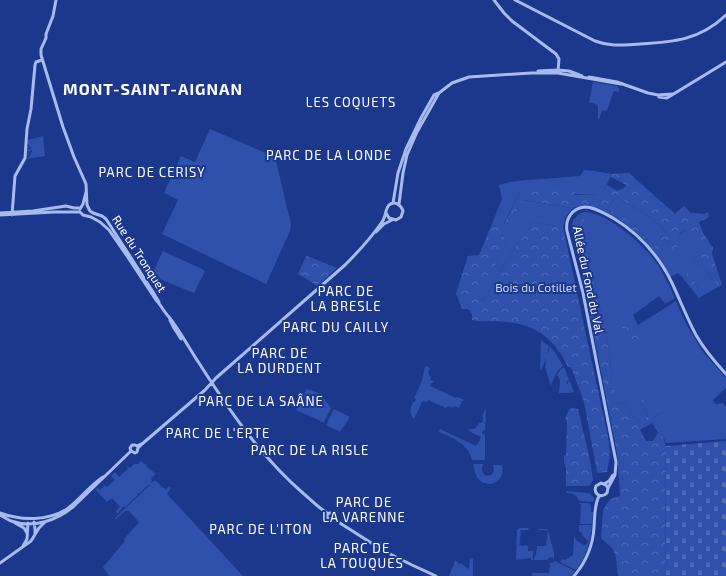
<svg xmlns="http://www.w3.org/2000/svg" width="726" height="576" font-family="'Exo 2',sans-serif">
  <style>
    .grass { fill: #2f50ab }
    .forest { fill: url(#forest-crowns); fill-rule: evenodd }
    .cemetery { fill: url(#cemetery-stones) }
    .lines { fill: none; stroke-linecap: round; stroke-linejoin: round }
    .minor { stroke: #a8bbed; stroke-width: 3 }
    .labels { text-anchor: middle; stroke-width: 4; stroke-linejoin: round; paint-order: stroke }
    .street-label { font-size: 12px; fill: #fff; stroke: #1c388d }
    .park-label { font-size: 12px; fill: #cedafa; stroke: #1c388d }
    .neighbourhood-label { font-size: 13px; letter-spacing: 1px; fill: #fff; stroke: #1c388d }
    .district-label { font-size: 16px; font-weight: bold; letter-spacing: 1px; fill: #fff; stroke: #1c388d }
  </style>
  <defs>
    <pattern id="forest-crowns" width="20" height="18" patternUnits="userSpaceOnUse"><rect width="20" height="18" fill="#2f50ab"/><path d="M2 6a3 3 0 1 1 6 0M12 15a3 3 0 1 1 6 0" fill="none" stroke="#4e6ab8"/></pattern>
    <pattern id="cemetery-stones" width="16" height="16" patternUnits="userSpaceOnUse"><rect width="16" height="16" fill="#2f50ab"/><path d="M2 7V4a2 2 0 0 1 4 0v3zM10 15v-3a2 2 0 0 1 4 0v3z" fill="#4e6ab8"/></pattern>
  </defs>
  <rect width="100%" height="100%" fill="#1c388d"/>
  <path class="grass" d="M593,82L617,86L619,89V92L614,91L607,110L602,111L599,119H598V105L589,102Z
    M210,129L275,157L291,224L290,231L266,284L162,234L178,200L164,193L181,156L195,162Z
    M43,136L45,156L26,159L29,157L32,152V150H31L28,155L26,156L27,154H28L29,151H27V150L32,148L31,147L27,148V147H29V144L27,143L28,140Z
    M584,170L595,171L612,174L605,188L599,195L520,192L503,225L491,226L502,199L499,185L510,182L525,180L542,179L580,176Z
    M616,197C631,205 659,219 666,234L656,242L657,245L653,247L636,226L606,207L609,206Z
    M523,200L573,208L566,216L563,227L533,222L513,250L483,301L478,296L485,287L507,240L501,234Z
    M584,212C608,212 645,246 658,265C664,276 670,287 675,298L665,304L659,296L633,315L638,325L676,301L685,322L703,352L726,378V388L713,400L716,404L723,403L726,407V439L666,443L661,431L658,433L652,423L654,418L662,411L652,412L645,400L640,399L648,416L637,422L624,402L617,404L609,387L612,379L609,349L583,231L578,228L581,217H576L579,214Z
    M685,230L706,251L693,259L704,268L718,287L704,295L700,293L695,282L682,258L673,248L677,243L669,244L667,241L672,236L681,234Z
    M666,250L687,274L681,276L678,273L670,277L659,258Z
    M163,251L202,269L205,271L194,293L160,279L154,270Z
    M541,340L549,346L547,354L549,350L550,346L557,355L563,366C556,371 554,378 551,386L545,367L546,358L542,368L540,370Z
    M425,366L430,368L428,373L429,374V376L431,377L430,380L434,381L433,383L432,382L430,386L456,398L457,397L464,400L462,401L459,408L454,406L453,408L448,406L446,408L428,400L427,402L424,401L422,402L414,419C409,414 410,408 413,402H415L416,399L414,398L422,381Z
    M564,367L569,380L566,382L567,384H568V382L570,381L574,392L570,393H559L560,380L558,376L557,375L560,370Z
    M307,389L319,393L327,402L331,408L324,422H320L321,421L296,410Z
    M486,408L485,431L483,430L482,433L485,435V460H472C468,443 452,438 439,432L440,429L476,446L480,440L481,437L469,431V429C475,430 476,428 479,423H481L483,421V417L482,416Z
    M334,409L350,417L340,432L326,425Z
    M141,461L145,465L147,463L146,466L156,474L151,478L152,480L151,483L155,480L166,490L169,486L171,488L167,494L243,576H109L103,567L125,541L124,539L139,522L129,511H125L116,519L115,518L151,484L147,486L140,493H139L137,495V496L125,507L124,506L118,513H117L116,511L120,507L112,498L107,502L95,489L98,488L100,490L104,486L102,483L106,487L108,486L115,480L111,476L115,472L119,477L128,468L126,465L130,468L134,464H138Z
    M473,464H483C477,479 498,480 493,465H502C504,474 501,480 492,484L491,483V484C478,484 475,475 473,464Z
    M566,491L588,493L590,494L595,499L593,502L579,501C577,494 572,493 566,493Z
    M579,503H588L591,505V512H593L592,524H580L581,504H579Z
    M579,525H592C590,542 587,556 576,570L560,562L562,559L565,560L573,555L574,537L577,541L584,545L587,544L588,541L582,535V533L579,531Z
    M520,528H528L529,530H520L521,532L520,533L521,535L519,537H521L519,540H521L519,541L520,543L519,545L523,546L526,545L528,546V551H533V560H531V558L516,560L517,530Z
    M538,529H546L548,530L554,553V558L550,557L547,560H534L535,556L536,555L537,546H546L547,545L546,543L547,542L546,541L548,539L546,538L548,537L547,535L548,533H547L548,531L544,530H538Z
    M470,558L473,559V576H449L455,561L458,562V565L460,563L469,569Z
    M555,561L575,571L571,576H532V573H549L550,565L549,563H552Z"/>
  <path class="forest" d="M629,173L675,214L684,206L691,213L704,214L708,212L709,217L699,222L703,233L713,248L712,254L722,285L718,287L704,268L693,259L705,251L685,230L675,237L672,236L667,241L669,244L677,242L679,244L677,247L674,248L698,277L695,282L700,293L704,295L699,298L681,276L687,274L666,251L659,258C653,251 648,243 641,237C631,227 604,208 591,206C584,205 578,206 573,208L524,200L501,234L507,240L485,288L478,296L483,301L513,250L533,222L563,227L609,442L610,457L607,472L599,473L597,472L584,402L571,367H568C552,334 531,322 494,321C486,321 480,322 472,320V314L468,309H462L456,293L468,256L479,255L491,226L504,224L520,192L573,190L575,195H598L605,188L607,185L617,191L624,188L626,185L611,177L612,174ZM616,197C630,204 660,220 666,234L656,242L657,245L653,247L636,226L607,207L609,206Z
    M576,217H581L584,219V223L578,228L583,231L609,349L612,379L609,387L610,390H615L617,404L624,402L637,422L648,416L640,399L645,400L652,412L661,409L662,411L654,418L652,423L640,430L646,441H653L658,433L661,431L666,446L665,566L671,576H618L616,558L613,549L601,538L603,510L610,499L620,496L617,453L576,244C573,236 568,224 576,217Z
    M306,256H307L337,268L317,286C310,282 305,277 298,274Z
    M626,318L635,333L640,329L649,340L634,350L619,322Z
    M570,408L578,409L579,413L590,460L593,480L589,486H566V468L564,462V455H566L567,420H565L566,416Z"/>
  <path class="cemetery" d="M726,441V576H665L666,446Z"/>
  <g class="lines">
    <path class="minor" d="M56,0L53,16L46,34V38L41,49V55L63,127L74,157L86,184L87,205L90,211L93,213L102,216L106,219L153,292L159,302
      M494,0L504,13L512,21L556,54L559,59L558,71
      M515,0L595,41C611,47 623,45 640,44C674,42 700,40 726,15
      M538,71L558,70L569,71L582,76
      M589,77L617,82L648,93L658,95L672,94
      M659,97L667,98L726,62
      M393,203L398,173L406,149L421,118L434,95L439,93L452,83L469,77L531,73H558L621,84
      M399,204L403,173L407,155L417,132L439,93
      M80,209L83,204L86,192
      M0,213L33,211L66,206L74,208H80
      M0,215L54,212H80L83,215L91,217L100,222L109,230L127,256L156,300C161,305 164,312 169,317C180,331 189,348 199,363C229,410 261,457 304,494C311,500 319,508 327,513
      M12,215L15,176L25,158L27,129L31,109L35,65L36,62L42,60
      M376,232L384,224L392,220
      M170,320L174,328L181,339
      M131,451L135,453L137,452L138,448L142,444L205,390L216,378L345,265C359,251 371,238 382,222C386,217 385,209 389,205C395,200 401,205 403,211L401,217L396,220L389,218L386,213
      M131,451L130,448L132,445H135L137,446L141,444
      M604,484L609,481L613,475
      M608,488L606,485L601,483L596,486C593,494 601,499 607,493L608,488L615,475L616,462L583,293L567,231C565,219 572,208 585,207C594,207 604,213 613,218C638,233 659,256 672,283C680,300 687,318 696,335C704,349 715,362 726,374
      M327 516a3 3 0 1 1 6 0a3 3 0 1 1-6 0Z
      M0,513C21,521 48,521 67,509C80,500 89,486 103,477
      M0,515C4,517 8,520 11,521C33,529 58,520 74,506L131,451
      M332,518L384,551L412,565L436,576
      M34,522L35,529V534
      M15,523L24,528L27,533
      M23,546L27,539L28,523
      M0,563L31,541L39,528L45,522
      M574,576C586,562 593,546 594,527C595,516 594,506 599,496"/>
  </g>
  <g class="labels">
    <g class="street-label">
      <text transform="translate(139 254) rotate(57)" y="4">Rue du Tronquet</text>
      <text transform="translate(588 280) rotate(78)" y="4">Allée du Fond du Val</text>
    </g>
    <g class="park-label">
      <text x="536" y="292">Bois du Cotillet</text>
    </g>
    <g class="neighbourhood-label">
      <text x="351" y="107">LES COQUETS</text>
      <text x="329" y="160">PARC DE LA LONDE</text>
      <text x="152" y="177">PARC DE CERISY</text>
      <text x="346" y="296">PARC DE<tspan x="346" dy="15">LA BRESLE</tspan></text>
      <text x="336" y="332">PARC DU CAILLY</text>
      <text x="280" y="358">PARC DE<tspan x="280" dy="15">LA DURDENT</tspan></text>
      <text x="261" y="406">PARC DE LA SAÂNE</text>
      <text x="218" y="438">PARC DE L'EPTE</text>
      <text x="310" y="455">PARC DE LA RISLE</text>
      <text x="364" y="507">PARC DE<tspan x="364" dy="15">LA VARENNE</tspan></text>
      <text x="261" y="534">PARC DE L'ITON</text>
      <text x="362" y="553">PARC DE<tspan x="362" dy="15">LA TOUQUES</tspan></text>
    </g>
    <g class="district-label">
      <text x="153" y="95">MONT-SAINT-AIGNAN</text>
    </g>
  </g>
</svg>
